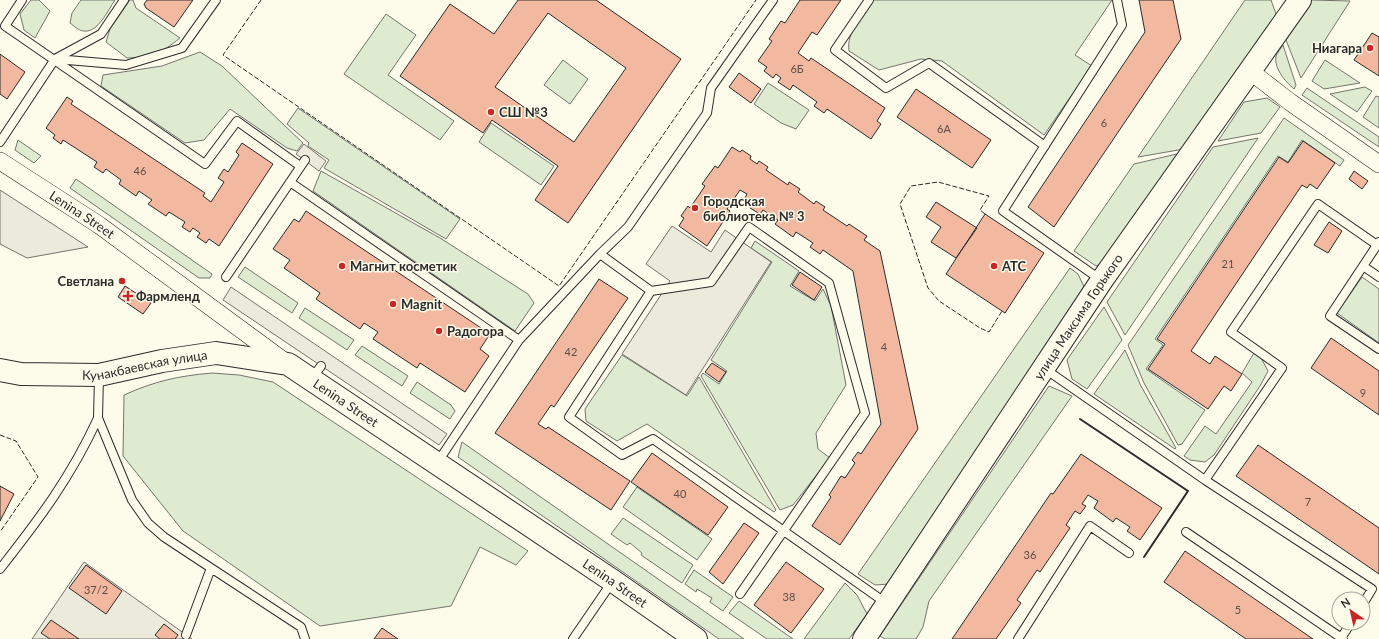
<svg xmlns="http://www.w3.org/2000/svg" width="1379" height="639" font-family="Lato,sans-serif">
  <style>
    .green { fill: #deebd1; stroke: #74746e }
    .parking { fill: #eceadb; stroke: #74746e }
    .building { fill: #f2b8a0; stroke: #2b2b2b; fill-rule: evenodd }
    .lines { fill: none; stroke-linecap: round; stroke-linejoin: round }
    .service-casing { stroke: #2b2b2b; stroke-width: 10 }
    .minor-casing { stroke: #2b2b2b; stroke-width: 18 }
    .secondary-casing { stroke: #2b2b2b; stroke-width: 24 }
    .service { stroke: #fdfbea; stroke-width: 8 }
    .minor { stroke: #fdfbea; stroke-width: 17 }
    .secondary { stroke: #fdfbea; stroke-width: 22 }
    .fence { stroke: #2b2b2b; stroke-width: 1; stroke-dasharray: 5 2; stroke-linecap: butt }
    .wall { stroke: #2b2b2b; stroke-width: 2 }
    .poi-dot { fill: #c62828; stroke: #fdfbea; stroke-width: 1.5 }
    .labels { text-anchor: middle; stroke-width: 3; stroke-linejoin: round; paint-order: stroke }
    .number-label { font-size: 11px; fill: #5d4e48 }
    .poi-label { font-size: 13px; font-weight: bold; fill: #2b2b2b; stroke: #fdfbea; text-anchor: start }
    .street-label { font-size: 13px; fill: #2b2b2b; stroke: #fdfbea }
  </style>
  <rect width="100%" height="100%" fill="#fdfbea"/>
  <path class="green" d="M31,0H39L50,11L35,38L24,30L20,14Z
    M81,0H115C108,10 98,33 84,31C79,31 74,26 70,23L72,13Z
    M130,0H133L136,8L180,38C162,53 150,57 127,58L106,42L110,29Z
    M873,0H1112L1075,55L1092,66L1044,135L942,61L921,59L879,70L849,51C846,32 863,15 873,0Z
    M1245,0H1271L1276,14L1184,149L1138,157Z
    M1312,0L1350,1L1301,78L1286,40Z
    M386,14L416,35L388,75L454,121L440,140L344,74Z
    M1283,45L1296,85L1294,89C1285,81 1274,69 1276,56C1277,53 1281,48 1283,45Z
    M200,52L222,66L303,143L297,151L287,148L230,109L204,140L185,143L101,86L103,75L162,66Z
    M563,60L588,79L570,104L544,85Z
    M1325,60L1360,83L1324,89L1312,81Z
    M768,83L809,110L796,129L781,123L754,104Z
    M1365,87L1372,91L1357,112L1330,94Z
    M1307,88L1379,137V147L1302,95Z
    M1376,96L1379,97V128L1363,117Z
    M1267,98L1280,107L1261,133L1218,141L1244,102Z
    M298,108L460,219L446,239L324,168L329,160L308,146L309,143L287,124Z
    M1284,118L1344,160L1340,166L1302,140L1288,162L1278,156L1155,339L1163,345L1146,369L1205,410L1182,444L1178,445L1144,383L1128,345Z
    M491,123L554,166L541,185L479,142Z
    M1258,138L1125,335L1107,302L1213,147Z
    M18,140L41,156L34,163L15,150Z
    M1181,153L1106,262L1096,266L1074,251L1134,164Z
    M321,171L440,238L528,294L534,303L515,331L313,191Z
    M76,179L212,274L210,278H199L70,188Z
    M755,241L799,271L790,286L815,301L823,289L831,306L846,385L816,433L818,449L830,458L793,505L780,510L701,376L703,373L719,384L727,371L711,360L772,262L751,248Z
    M245,267L298,303L292,313L238,277Z
    M1070,268L1078,274L1086,291L889,584L875,585L858,574Z
    M1362,277L1379,289V343L1337,313Z
    M1104,307L1122,340L1087,389L1072,379L1067,360Z
    M305,308L354,340L347,350L299,318Z
    M362,346L408,376L402,386L355,355Z
    M1125,350L1141,386L1176,448L1175,449L1094,394Z
    M1254,353L1261,358L1268,371L1260,386L1214,455L1205,462L1190,460L1184,456L1205,426L1216,434L1252,382L1242,373Z
    M622,355L687,396L699,377L776,510L774,512L647,424L617,441L586,421L585,409Z
    M212,373L239,375L273,382L528,551L516,565L480,547L451,606L320,626L183,531L123,456L124,395C155,381 178,376 212,373Z
    M417,382L451,405L455,411L450,419L410,393Z
    M1049,386L1072,396L929,601L923,627L916,639H885L880,636Z
    M462,442L744,639H719L458,457Z
    M637,487L712,539L697,560L623,507Z
    M623,518L693,565L682,583L641,555L642,553L630,543L627,545L611,534Z
    M694,570L733,597L723,611L710,602L712,598L697,589L696,592L685,584Z
    M845,583L857,595L867,614L849,639H804Z
    M739,601L793,639H767L729,613Z"/>
  <path class="parking" d="M304,144L326,161L319,171L296,154Z
    M0,190L88,247L27,258L0,244Z
    M672,226L711,252L725,230L771,262L686,395L622,354L670,281L646,264Z
    M231,287L447,434L439,445L223,300Z
    M84,562L192,639H32Z"/>
  <path class="building" d="M147,0H193L174,27L146,8L144,4Z
    M518,0H596L681,59L568,223L535,200L558,166L492,120L483,133L400,76L450,4L494,34ZM548,13L626,68L574,142L495,87Z
    M800,0H841L817,35L812,32L798,53L809,61L811,58L885,108L877,121L881,124L871,139L827,109L824,113L814,106L817,102L793,85L790,90L778,82L781,78L776,74L773,78L764,71L767,67L758,61L772,41L769,39L781,21L785,23Z
    M1139,0H1173L1181,39L1054,227L1028,207L1145,32Z
    M1372,33L1379,37V76L1354,60Z
    M0,54L25,72L7,99L0,94Z
    M739,73L761,89L751,103L729,87Z
    M916,89L991,140L972,168L897,117Z
    M67,97L73,101L71,104L205,193L203,196L211,202L224,182L218,178L224,169L228,172L239,155L236,152L242,143L273,164L219,246L209,239L206,243L197,237L200,233L193,228L190,232L182,227L185,222L169,212L166,216L148,204L152,200L139,191L136,196L119,184L121,180L106,169L103,173L94,167L97,162L63,140L61,144L53,138L55,135L46,128Z
    M1303,141L1335,163L1317,189L1310,184L1307,188L1302,185L1191,351L1210,364L1215,356L1242,374L1231,391L1224,386L1208,409L1148,369L1165,344L1157,339L1279,157L1288,163Z
    M732,147L740,152L742,150L751,156L750,159L757,164L759,161L768,167L766,170L788,185L789,182L800,189L798,192L814,204L816,201L825,207L823,210L847,226L849,224L867,236L864,240L880,251L918,429L840,545L812,526L831,497L829,495L841,476L845,478L855,463L852,460L858,452L861,454L881,424L853,271L823,250L820,254L810,247L813,243L796,232L793,237L775,224L778,220L763,210L760,214L750,208L753,203L745,198L747,194L740,190L727,209L730,211L707,246L679,226L684,218L681,216L688,206L690,208L705,186L702,184L715,166L718,168Z
    M1354,171L1368,181L1362,189L1349,179Z
    M936,202L977,228L956,258L931,242L941,227L926,217Z
    M306,211L490,334L480,349L489,356L465,392L420,363L417,368L373,339L378,332L364,323L360,329L316,299L320,293L284,268L290,260L273,249L294,219L299,222Z
    M985,214L1044,253L1005,313L946,274Z
    M1329,222L1342,231L1328,253L1314,245Z
    M800,272L822,287L814,300L792,285Z
    M599,279L628,298L554,407L551,405L538,424L546,429L548,427L630,481L611,510L495,433Z
    M125,286L151,303L143,314L118,297Z
    M1331,338L1379,371V415L1311,368Z
    M712,363L726,372L719,382L705,372Z
    M1258,445L1379,528V574L1236,476Z
    M652,453L728,507L708,535L631,482Z
    M1081,454L1162,508L1140,540L1127,531L1130,527L1116,518L1113,522L1094,508L1098,501L1088,495L1082,504L1086,506L1080,514L1075,511L1066,525L1070,528L1040,572L1037,570L1017,600L1021,603L996,639H952L1051,493L1053,494Z
    M0,486L14,494L0,521Z
    M744,523L759,533L723,584L709,572Z
    M1185,551L1313,639H1246L1164,582Z
    M786,562L824,589L791,633L754,605Z
    M86,565L122,591L106,614L69,588Z
    M51,620L79,639H50L41,633Z
    M164,624L178,635L175,639H160L155,635Z
    M382,628L398,639H374Z"/>
  <g class="lines">
    <defs>
      <path id="service" d="M22,0L5,26L205,164L237,121L300,166
        M869,0L835,50L886,88L929,63L1045,146
        M56,59L126,65L182,48L216,0
        M0,142L55,59L101,34L124,0
        M290,182L519,340
        M1379,242L1330,316L1379,349
        M600,254L651,291L569,417L622,455L653,439L886,603
        M1363,266L1379,277
        M226,277L305,160
        M1101,280L1003,211L1122,25L1117,0
        M651,291L711,282L749,227L829,283L865,413L740,594
        M1045,369L1205,480L1372,589L1363,604
        M99,376L98,418L132,500L148,523L164,537L211,568L186,635
        M312,378L321,366
        M437,463L519,340L600,254L628,227L707,113L711,88L773,0
        M1205,480L1282,368L1231,332L1318,204L1377,245
        M1186,532L1343,639
        M211,568L301,627L305,639
        M0,569C40,518 71,477 98,418
        M1341,638L1351,623
        M573,639L612,582
        M1018,639L1090,526L1129,553"/>
      <g id="minor">
        <path d="M1250,71L1290,102L1379,164"/>
        <path id="s1" d="M0,161L99,225L288,364"/>
      </g>
      <g id="secondary">
        <path id="s2" d="M0,370L21,374L99,375L162,361L216,353L288,364L613,581L696,639"/>
        <path id="s3" d="M864,639L1102,280L1300,0"/>
      </g>
    </defs>
    <use href="#service" class="service-casing"/>
    <use href="#minor" class="minor-casing"/>
    <use href="#secondary" class="secondary-casing"/>
    <use href="#service" class="service"/>
    <use href="#minor" class="minor"/>
    <use href="#secondary" class="secondary"/>
    <path class="fence" d="M261,0L223,55L559,286L756,0
      M985,214L980,210L989,196L938,182L911,186L900,204L928,288L939,301L980,328L989,332L1002,311
      M0,435L16,441L38,477L0,532"/>
    <path class="wall" d="M1080,419L1188,491L1144,557"/>
  </g>
  <g class="poi-dot">
    <circle cx="1370" cy="48" r="4"/>
    <circle cx="491" cy="112" r="4"/>
    <circle cx="695" cy="208" r="4"/>
    <circle cx="342" cy="266" r="4"/>
    <circle cx="994" cy="266" r="4"/>
    <circle cx="122" cy="281" r="4"/>
    <path d="M126 290h4v4h4v4h-4v4h-4v-4h-4v-4h4z"/>
    <circle cx="393" cy="304" r="4"/>
    <circle cx="439" cy="331" r="4"/>
  </g>
  <g class="labels">
    <g class="number-label">
      <text x="797" y="73">6Б</text>
      <text x="1104" y="127">6</text>
      <text x="944" y="133">6А</text>
      <text x="140" y="175">46</text>
      <text x="1228" y="268">21</text>
      <text x="884" y="351">4</text>
      <text x="571" y="356">42</text>
      <text x="1363" y="397">9</text>
      <text x="680" y="498">40</text>
      <text x="1308" y="506">7</text>
      <text x="1030" y="559">36</text>
      <text x="96" y="594">37/2</text>
      <text x="789" y="601">38</text>
      <text x="1238" y="614">5</text>
    </g>
    <g class="poi-label">
      <text x="1362" y="53" text-anchor="end">Ниагара</text>
      <text x="499" y="117">СШ №3</text>
      <text x="703" y="206">Городская<tspan x="703" dy="15">библиотека № 3</tspan></text>
      <text x="350" y="271">Магнит косметик</text>
      <text x="1002" y="271">АТС</text>
      <text x="114" y="286" text-anchor="end">Светлана</text>
      <text x="136" y="301">Фармленд</text>
      <text x="401" y="309">Magnit</text>
      <text x="447" y="336">Радогора</text>
    </g>
    <g class="street-label">
      <text dy="5" stroke="none"><textPath href="#s1" startOffset="98">Lenina Street</textPath></text>
      <text dy="5" stroke="none"><textPath href="#s3" startOffset="387">улица Максима Горького</textPath></text>
      <text dy="5" stroke="none"><textPath href="#s2" startOffset="146">Кунакбаевская улица</textPath></text>
      <text dy="5" stroke="none"><textPath href="#s2" startOffset="361">Lenina Street</textPath></text>
      <text dy="5" stroke="none"><textPath href="#s2" startOffset="685">Lenina Street</textPath></text>
    </g>
  </g>
  <g transform="translate(1351 611) rotate(326)"><circle r="19" fill="#fdfbea" stroke="#a9a89e"/>
  <path d="M0-3L7 15L0 10L-7 15Z" fill="#c62828"/>
  <text y="-6" font-size="11" font-weight="bold" text-anchor="middle" fill="#2b2b2b">N</text>
  </g>
</svg>
